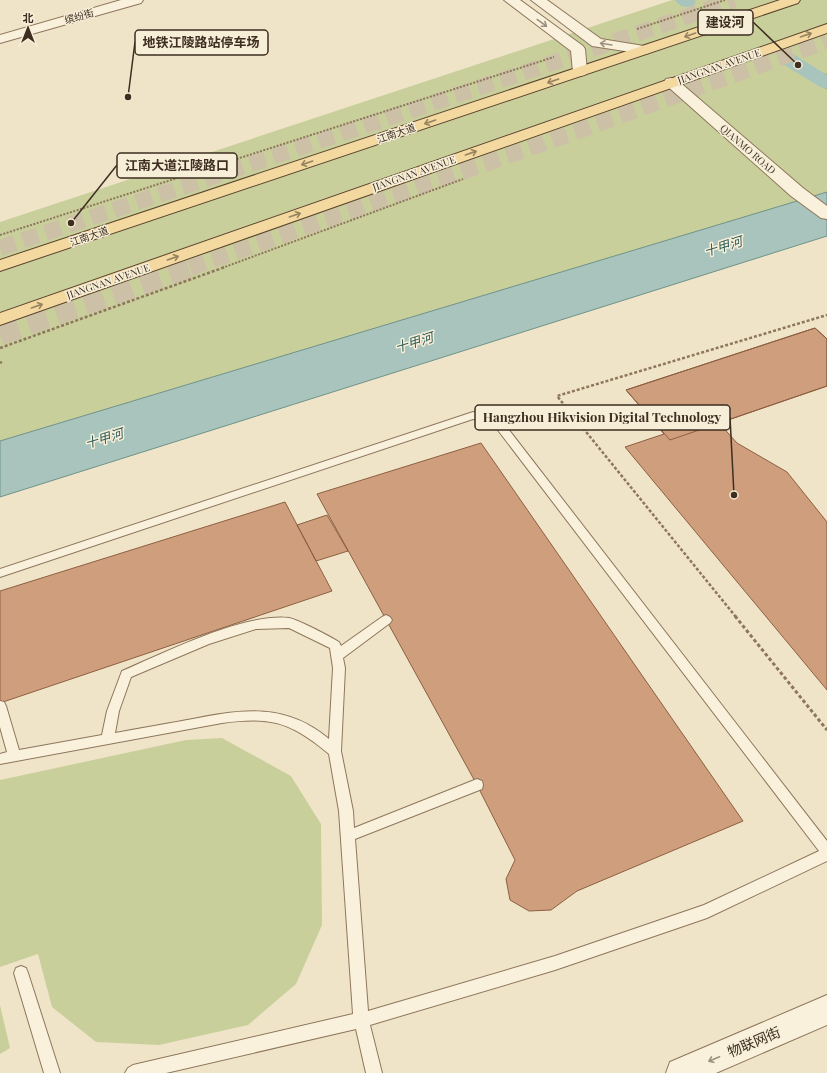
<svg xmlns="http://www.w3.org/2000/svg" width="827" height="1073" font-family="'Playfair Display','Noto Sans SC',serif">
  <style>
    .green { fill: #c9cf9b }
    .water { fill: #a9c4bc; stroke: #6f938a }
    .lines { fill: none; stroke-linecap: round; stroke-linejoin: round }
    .canal { fill: #a9c4bc; fill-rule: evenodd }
    .building { fill: #cf9f7d; stroke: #8d5f41 }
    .trunk-tunnel-far1 { stroke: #ccc0a6; stroke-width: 16; stroke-dasharray: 16 8; stroke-linecap: butt }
    .trunk-tunnel { stroke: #ccc0a6; stroke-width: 20; stroke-dasharray: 20 10; stroke-linecap: butt }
    .service-casing { stroke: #8d765c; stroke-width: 2 }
    .minor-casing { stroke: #8d765c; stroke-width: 2 }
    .tertiary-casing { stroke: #8d765c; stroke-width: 2 }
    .primary-casing { stroke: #5b4430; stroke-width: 2 }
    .path-far2 { stroke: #8d765c; stroke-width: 2; stroke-dasharray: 2 1.5; stroke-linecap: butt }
    .path-far1 { stroke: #8d765c; stroke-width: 2.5; stroke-dasharray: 3 2; stroke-linecap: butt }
    .path { stroke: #8d765c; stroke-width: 3; stroke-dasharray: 3.5 2.5; stroke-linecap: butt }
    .service { fill: #faf1dc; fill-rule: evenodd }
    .minor { fill: #faf1dc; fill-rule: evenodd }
    .tertiary { fill: #faf1dc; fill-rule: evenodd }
    .primary { fill: #f3d9a0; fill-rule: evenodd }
    .oneway { stroke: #9c907e }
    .oneway2 { stroke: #988460 }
    .labels { text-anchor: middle; stroke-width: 3; stroke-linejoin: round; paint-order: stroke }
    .far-street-label { font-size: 10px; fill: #3d2e20; stroke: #f7eed8 }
    .water-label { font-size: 13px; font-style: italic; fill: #2f5d5a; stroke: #f7eed8 }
    .near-street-label { font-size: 14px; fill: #3d2e20; stroke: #f7eed8 }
    .leader { fill: none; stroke: #3d2e20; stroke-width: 1.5 }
    .callout-dot { fill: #3d2e20; stroke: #f7eed8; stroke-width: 1.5 }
    .callout { fill: #f7eed8; stroke: #3d2e20; stroke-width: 1.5 }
    .callout-label { font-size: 13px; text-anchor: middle; font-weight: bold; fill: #3d2e20 }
  </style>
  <rect width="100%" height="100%" fill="#f0e4c8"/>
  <path class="green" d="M672,0H827V203L0,449V222Z
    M222,738L291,776L321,824L322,925L296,984L248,1025L159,1045L96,1042L52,1007L38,954L0,967V780L186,740Z
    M0,1005L10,1048L0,1054Z"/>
  <path class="water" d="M798,65L827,75V89L811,80Z
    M827,192V236L0,497V441Z"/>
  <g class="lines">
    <path class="canal" d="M675,0H694L696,2L693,6C685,8 680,7 675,0Z
      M788,53L795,55L827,75V89L820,87L781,63L779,59L781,55Z"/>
  </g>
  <path class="building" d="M815,328L827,339V386L719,423L737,443L787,472L827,522V690L625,447L664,434L626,390Z
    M815,328L827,339V386L670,440L626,390Z
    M481,443L743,821L577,891L551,910L529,911L510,900L506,879L515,860L477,785L317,494Z
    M285,502L332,591L0,703V591Z
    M327,515L348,551L316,561L297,525Z"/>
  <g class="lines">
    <path class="trunk-tunnel-far1" d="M0,248L576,55L734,0
      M190,268L581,130L827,41"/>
    <path class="trunk-tunnel" d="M0,335L193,267"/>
    <defs>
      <path id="service" d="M473,412L502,421L827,841V861L707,918L555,970L370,1025L382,1073H366L356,1029L166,1073H125L128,1068L133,1065L353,1014L339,811L329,754C291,722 271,716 222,723L0,764V754L7,752L0,727V701L4,702L6,706L19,750L102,735L107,711L122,671C166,652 243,613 289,618C299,620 329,636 339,642L341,646L382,617L386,615L390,617L392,620L390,623L343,658L345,668L341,751L353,811L354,828L477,779L482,781L483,785L482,789L355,839L368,1011L555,956L704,905L819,851L494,425L473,419L0,577V569ZM289,628L330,648L333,668L329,739C286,703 244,709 193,719C167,724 141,728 115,733L119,711L131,677L209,644L256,629Z
        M21,966L26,968L28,973L60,1073H44L14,973L16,968Z"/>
      <path id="minor" d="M121,0H143L141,3L0,43V35Z"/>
      <path id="tertiary" d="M504,0H520L583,46L585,49L587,72L585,75L580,76L575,75L573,72L571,51Z
        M531,0H547L601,39L644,46L649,47L651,50L649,53L644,54L592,46Z
        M671,78L676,79L803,188L827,206V219L821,218L791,196L666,85L664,82L666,79Z
        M827,995V1025L716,1073H666L670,1062Z"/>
      <path id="primary" d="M780,0H800L798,3L0,271V260Z
        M827,24V33L0,325V313Z"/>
    </defs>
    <use href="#service" class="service-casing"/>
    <use href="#minor" class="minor-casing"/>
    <use href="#tertiary" class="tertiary-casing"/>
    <use href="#primary" class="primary-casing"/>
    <path class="path-far2" d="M637,29L725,0
      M0,235L554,57
      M222,268L463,179"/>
    <path class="path-far1" d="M0,348L225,267
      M0,363L2,362
      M736,617L557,396L827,315"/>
    <path class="path" d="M735,616L827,730"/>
    <use href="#service" class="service"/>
    <use href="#minor" class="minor"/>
    <use href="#tertiary" class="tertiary"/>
    <use href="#primary" class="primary"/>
  </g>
  <defs><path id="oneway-shaft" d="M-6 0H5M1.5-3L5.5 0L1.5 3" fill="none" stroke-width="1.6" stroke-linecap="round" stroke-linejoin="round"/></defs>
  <g class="oneway">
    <use href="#oneway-shaft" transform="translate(542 23) rotate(36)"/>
    <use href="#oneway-shaft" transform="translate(606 44) rotate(-171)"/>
    <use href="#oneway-shaft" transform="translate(714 1059) rotate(157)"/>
  </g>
  <g class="oneway2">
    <use href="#oneway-shaft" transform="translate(690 35) rotate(161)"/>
    <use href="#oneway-shaft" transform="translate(806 35) rotate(-19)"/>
    <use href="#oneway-shaft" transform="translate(553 81) rotate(161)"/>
    <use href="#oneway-shaft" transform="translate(430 122) rotate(161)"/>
    <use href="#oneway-shaft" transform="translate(471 153) rotate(-19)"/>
    <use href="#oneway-shaft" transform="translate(307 163) rotate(161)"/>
    <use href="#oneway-shaft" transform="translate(295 215) rotate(-19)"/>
    <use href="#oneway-shaft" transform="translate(173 258) rotate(-19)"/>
    <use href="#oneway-shaft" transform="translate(37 306) rotate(-19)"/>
  </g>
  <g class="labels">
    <g class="far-street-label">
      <text transform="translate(79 16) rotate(-16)" y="4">缤纷街</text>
      <text transform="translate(719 66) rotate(-19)" y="4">JIANGNAN AVENUE</text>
      <text transform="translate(396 133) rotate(-19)" y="4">江南大道</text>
      <text transform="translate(748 149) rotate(41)" y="4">QIANMO ROAD</text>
      <text transform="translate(414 173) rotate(-19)" y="4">JIANGNAN AVENUE</text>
      <text transform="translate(89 236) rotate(-19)" y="4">江南大道</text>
      <text transform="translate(108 281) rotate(-19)" y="4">JIANGNAN AVENUE</text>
    </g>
    <g class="water-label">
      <text transform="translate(723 246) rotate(-17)" y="5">十甲河</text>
      <text transform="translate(414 342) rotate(-17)" y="5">十甲河</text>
      <text transform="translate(104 438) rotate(-17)" y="5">十甲河</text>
    </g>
    <g class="near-street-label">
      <text transform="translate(754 1042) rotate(-23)" y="5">物联网街</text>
    </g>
  </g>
  <path class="leader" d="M798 65L753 22M128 97L135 42M71 223L117 165M734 495L730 417"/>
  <g class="callout-dot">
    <circle cx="798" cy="65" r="4"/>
    <circle cx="128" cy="97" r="4"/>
    <circle cx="71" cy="223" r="4"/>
    <circle cx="734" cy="495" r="4"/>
  </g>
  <g class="callout">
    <rect x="698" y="10" width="55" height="25" rx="4"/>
    <rect x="135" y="30" width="133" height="25" rx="4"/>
    <rect x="117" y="153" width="120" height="25" rx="4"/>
    <rect x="475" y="405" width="255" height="25" rx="4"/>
  </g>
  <g class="callout-label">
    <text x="725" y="27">建设河</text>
    <text x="201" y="47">地铁江陵路站停车场</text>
    <text x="177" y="170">江南大道江陵路口</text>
    <text x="602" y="422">Hangzhou Hikvision Digital Technology</text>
  </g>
  <g transform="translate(28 28)" stroke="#f7eed8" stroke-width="3" paint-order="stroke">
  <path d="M0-3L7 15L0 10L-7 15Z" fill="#3d2e20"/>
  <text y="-6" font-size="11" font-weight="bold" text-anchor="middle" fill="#3d2e20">北</text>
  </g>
</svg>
